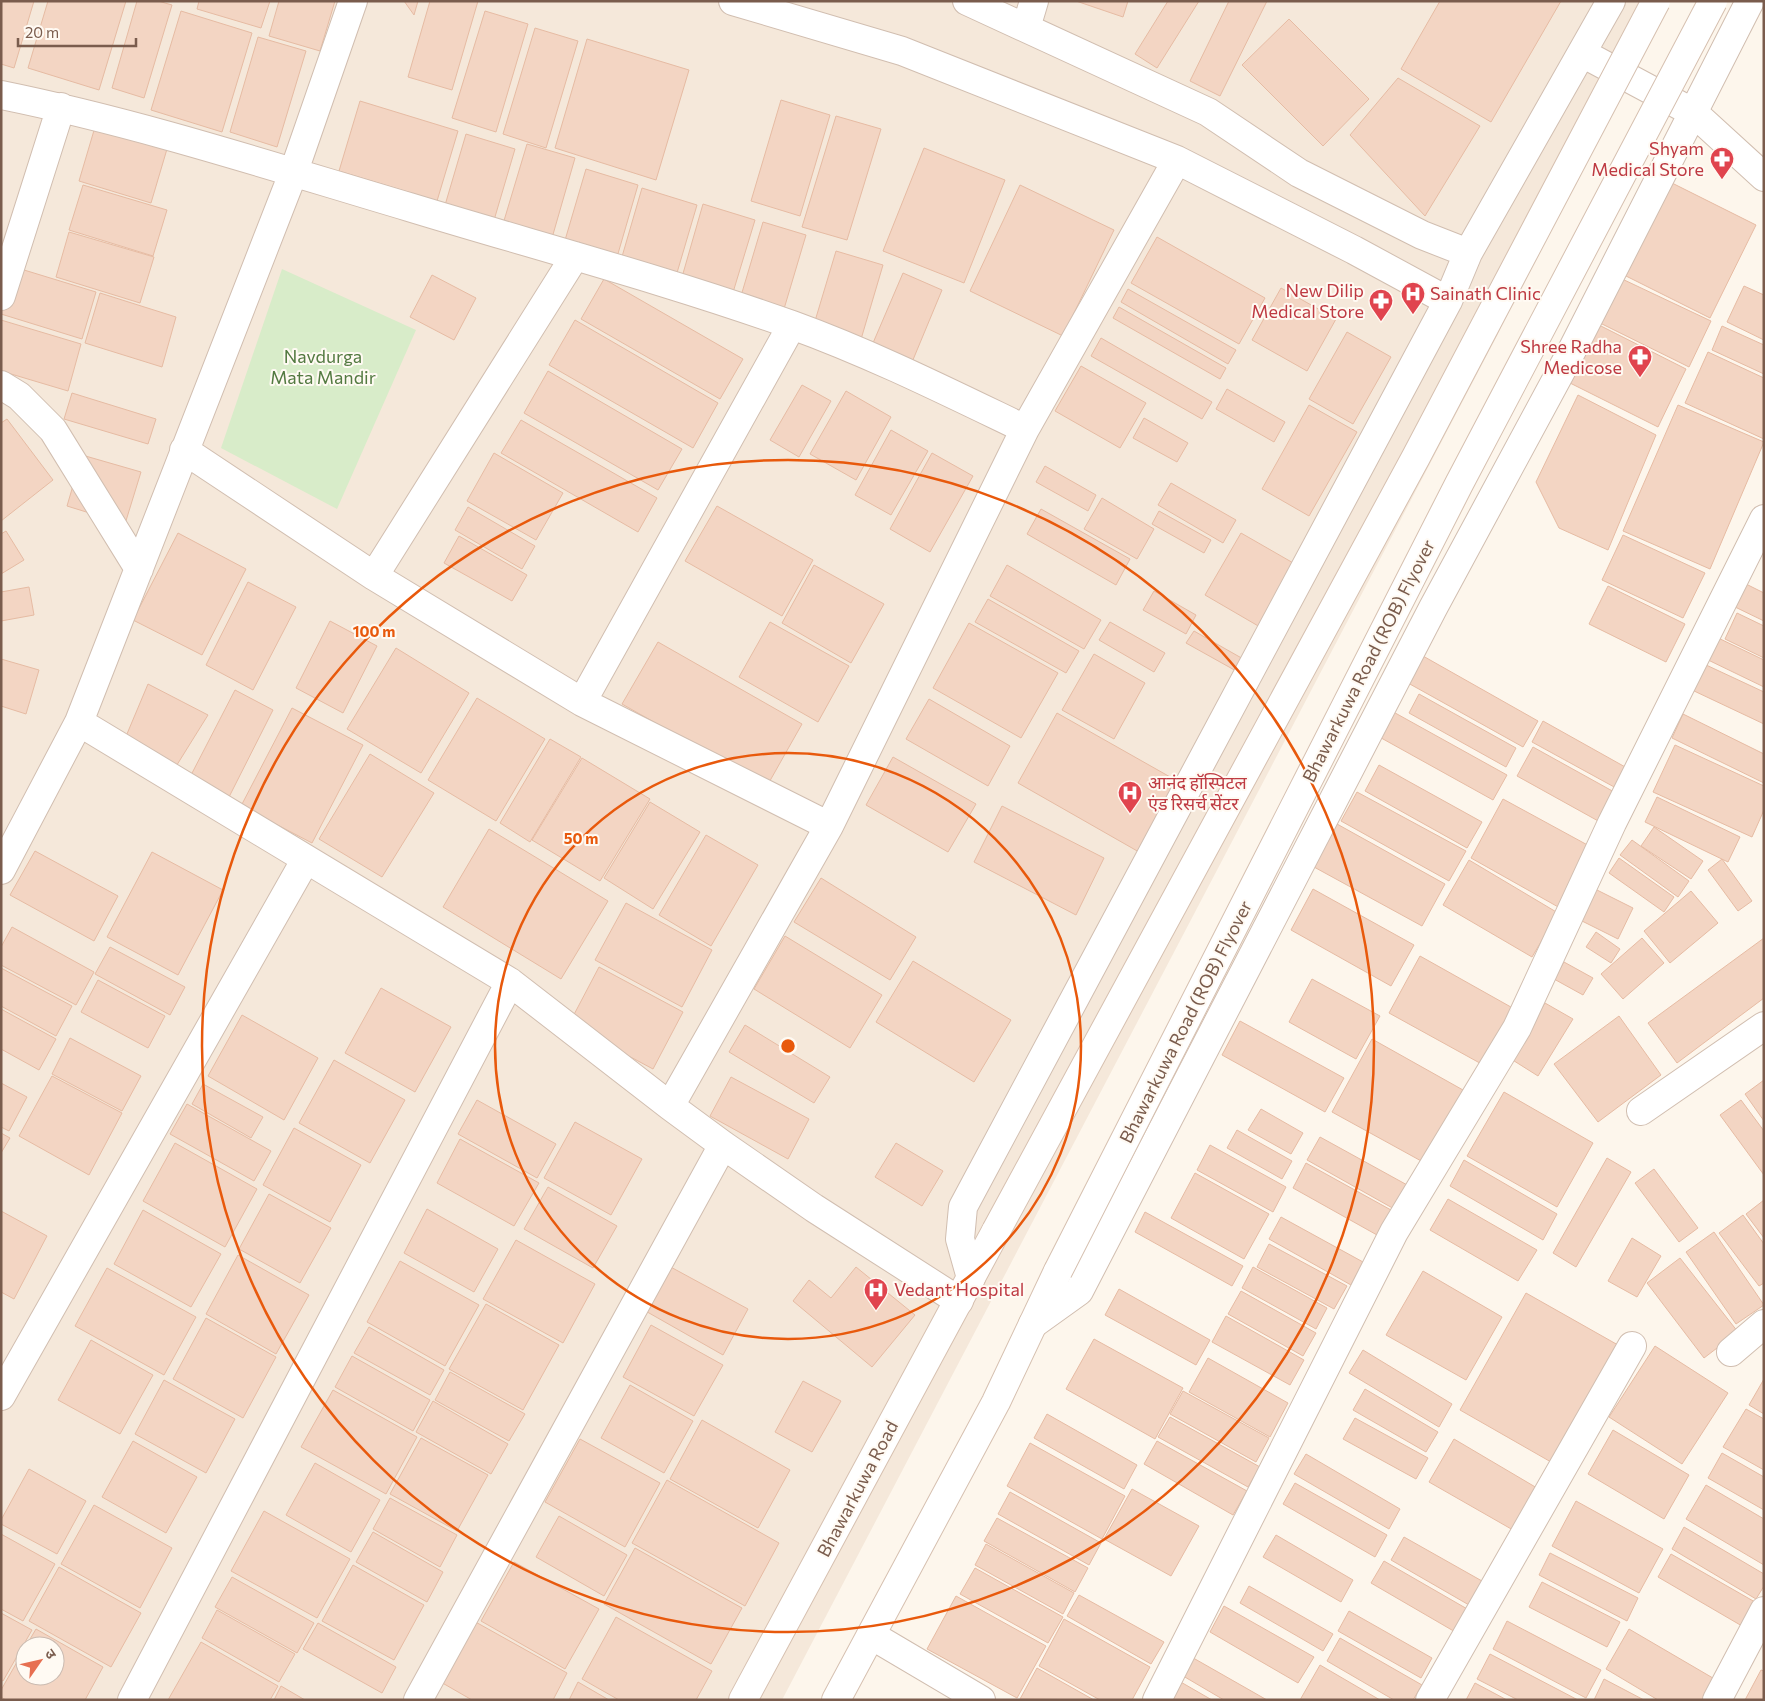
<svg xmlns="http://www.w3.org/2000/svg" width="1765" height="1701" font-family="Commissioner,'Noto Sans Devanagari',sans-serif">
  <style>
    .residential { fill: #f5e8da; fill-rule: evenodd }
    .green { fill: #d8ecc9 }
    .building { fill: #f3d5c3; stroke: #e6bba3 }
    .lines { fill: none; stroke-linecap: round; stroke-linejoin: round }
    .minor-casing { stroke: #d1beb0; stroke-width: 30 }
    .secondary-casing { stroke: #d6c0b0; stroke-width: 30 }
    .minor { stroke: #fff; stroke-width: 28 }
    .secondary { stroke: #fff; stroke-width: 28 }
    .secondary-bridge-casing { stroke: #d6c0b0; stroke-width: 30; stroke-linecap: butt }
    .secondary-bridge { stroke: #fff; stroke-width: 28 }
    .ring { fill: none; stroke: #e8590c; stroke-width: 2.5 }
    .labels { text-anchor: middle; stroke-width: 4; stroke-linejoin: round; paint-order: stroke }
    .health-label { font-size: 18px; fill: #be3a42; stroke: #fffaf3; text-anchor: end }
    .park-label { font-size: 18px; fill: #537a41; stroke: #fffaf3 }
    .street-label { font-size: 18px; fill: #7a5c4d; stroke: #fffaf3 }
    .centre { fill: #e8590c; stroke: #fffaf3; stroke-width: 2.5 }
    .ring-label { font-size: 15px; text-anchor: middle; font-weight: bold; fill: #e8590c; stroke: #fffaf3; stroke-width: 4; stroke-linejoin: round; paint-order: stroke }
  </style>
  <rect width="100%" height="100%" fill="#fdf6ec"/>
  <path class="residential" d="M1,1H1648L1498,334L782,1700H1ZM25,1646H55V1676H25Z"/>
  <path class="green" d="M282,269L416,330L337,509L221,448Z"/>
  <path class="building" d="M1,1H34L14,68L1,64Z
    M48,1H126L99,90L28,68Z
    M137,1H158L172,5L144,98L112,88Z
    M199,1H270L261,28L197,9Z
    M279,1H335L320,51L269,36Z
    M404,1H418L414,15Z
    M430,1H478L452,90L408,77Z
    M1076,1H1128L1123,17Z
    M1168,1H1199L1157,68L1135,54Z
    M1229,1H1267L1220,96L1190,81Z
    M1440,1H1561L1491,122L1401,69Z
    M181,11L252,33L222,132L151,110Z
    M485,11L528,24L496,132L452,118Z
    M1289,19L1369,99L1323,146L1242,65Z
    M535,28L578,41L546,148L503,134Z
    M258,37L306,51L277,147L230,132Z
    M587,39L689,70L656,180L555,148Z
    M1398,78L1480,126L1425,216L1350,135Z
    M781,100L830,115L800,216L751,201Z
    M360,101L458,131L437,201L339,171Z
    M836,116L881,129L847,240L802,227Z
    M95,127L167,149L151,203L79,181Z
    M466,134L515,149L492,227L443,212Z
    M527,144L575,158L552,238L503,224Z
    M924,148L1005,180L964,283L883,251Z
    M586,169L638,185L615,264L563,247Z
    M1668,181L1756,225L1710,318L1622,274Z
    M83,185L167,210L153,256L69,230Z
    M1020,185L1114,230L1063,336L970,291Z
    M642,188L697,205L674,283L619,267Z
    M703,204L755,220L731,299L680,284Z
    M763,222L806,235L781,319L738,306Z
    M69,232L154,257L140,303L56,277Z
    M1157,237L1265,298L1239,344L1131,283Z
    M836,251L883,265L859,346L812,331Z
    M11,266L96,292L82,339L1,314V300Z
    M903,273L942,290L910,367L870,350Z
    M432,275L476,298L454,340L410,317Z
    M1620,278L1711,321L1689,367L1598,322Z
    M604,279L743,359L720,399L581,319Z
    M1744,286L1764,295V340L1727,322Z
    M1281,288L1336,319L1307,371L1252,340Z
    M1128,289L1236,350L1228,364L1121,302Z
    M100,293L176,317L162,367L85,343Z
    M1119,307L1226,368L1220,379L1113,318Z
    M1,320L81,344L68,391L1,371Z
    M575,320L718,403L693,448L549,365Z
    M1597,324L1686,369L1658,427L1568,382Z
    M1722,326L1764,345V374L1712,350Z
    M1347,332L1391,357L1353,424L1309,399Z
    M1101,338L1212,402L1202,419L1091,356Z
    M1708,352L1764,378V439L1685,403Z
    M1081,366L1146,403L1120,448L1055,411Z
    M548,371L682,449L658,490L524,413Z
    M802,385L831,401L799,457L770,440Z
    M1227,389L1285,422L1274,442L1216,409Z
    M846,391L891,417L856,480L810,454Z
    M72,393L156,419L148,444L64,419Z
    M1578,395L1656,435L1608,550L1559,528L1536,482Z
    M1309,405L1357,432L1309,516L1262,489Z
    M1678,405L1764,442L1710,569L1623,531Z
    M1144,418L1188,443L1177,462L1133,438Z
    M7,419L53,480L1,521V423Z
    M521,420L657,498L638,532L501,453Z
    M891,430L928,451L891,515L855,495Z
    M494,453L563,493L536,540L467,501Z
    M932,453L973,476L930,552L890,529Z
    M82,455L141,472L125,524L67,506Z
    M1045,466L1096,495L1088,511L1036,482Z
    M1171,483L1236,520L1223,543L1158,505Z
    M1102,498L1154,529L1137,559L1084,529Z
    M717,506L813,560L782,616L685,561Z
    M468,507L535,546L522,569L455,530Z
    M1041,509L1130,559L1116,585L1027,534Z
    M1159,511L1211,540L1204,553L1152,524Z
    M6,531L24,560L1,574V534Z
    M178,533L246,569L202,655L133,620Z
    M1241,533L1295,564L1260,627L1205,595Z
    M1623,535L1705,573L1683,618L1602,580Z
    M459,536L527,575L512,601L444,563Z
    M814,565L884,604L851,663L782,623Z
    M1007,565L1101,620L1084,649L990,596Z
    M248,582L296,607L253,690L206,665Z
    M1744,583L1764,593V621L1733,606Z
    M1608,586L1685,624L1666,662L1589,624Z
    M29,587L34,615L1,621V592Z
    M1154,591L1196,615L1186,634L1143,610Z
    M988,599L1079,651L1066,673L975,622Z
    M1737,613L1764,626V658L1725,639Z
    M330,621L377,646L343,713L296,688Z
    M770,622L849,666L818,722L739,677Z
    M1110,622L1165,653L1154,672L1099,640Z
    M969,623L1058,673L1021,738L933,688Z
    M1194,631L1245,660L1238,672L1186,643Z
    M1714,636L1764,660V687L1704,658Z
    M658,642L802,724L767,786L622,704Z
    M396,648L469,693L421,773L347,729Z
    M1094,654L1145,683L1114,739L1062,710Z
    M1423,656L1538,721L1523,747L1408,683Z
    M1,659L39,670L26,714L1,706Z
    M1704,664L1764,692V724L1692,690Z
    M148,684L208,715L175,768L124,741Z
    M235,690L273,710L229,797L190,777Z
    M1419,694L1516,748L1506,767L1409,713Z
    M477,698L545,739L496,821L428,780Z
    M929,699L1010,746L988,786L906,739Z
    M292,708L363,745L312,843L241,806Z
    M1388,709L1507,775L1493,800L1374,734Z
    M1057,713L1179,782L1139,852L1018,783Z
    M1683,714L1764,754V783L1672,738Z
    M1543,721L1627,768L1616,788L1532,742Z
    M550,739L581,757L530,842L500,823Z
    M1675,745L1764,786V810L1752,837L1653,792Z
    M1533,747L1616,793L1600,822L1517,776Z
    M370,754L434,793L382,877L319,839Z
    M893,757L976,804L948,852L866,805Z
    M582,758L650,799L600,881L532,840Z
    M1379,765L1482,822L1467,848L1365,791Z
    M1357,792L1466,851L1449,881L1341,821Z
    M1657,797L1740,837L1728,862L1645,822Z
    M1503,799L1593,848L1560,908L1471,858Z
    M650,802L700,832L653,909L604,878Z
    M1002,806L1104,858L1076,915L974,862Z
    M1337,824L1445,884L1422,926L1314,867Z
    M1654,827L1703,861L1691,879L1641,846Z
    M489,829L608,901L561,979L443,907Z
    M706,835L758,865L711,946L659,915Z
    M1632,840L1689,881L1678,897L1620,855Z
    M35,851L118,896L94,941L10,895Z
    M152,852L223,890L178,975L107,937Z
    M1619,858L1674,897L1664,912L1609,873Z
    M1722,859L1752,901L1738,911L1708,870Z
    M1469,860L1558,913L1532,957L1443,905Z
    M821,878L916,937L890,980L794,922Z
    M1313,889L1414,945L1391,986L1291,930Z
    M1595,889L1633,908L1618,939L1580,920Z
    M1691,891L1718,923L1670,963L1644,931Z
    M626,903L712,950L682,1007L595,960Z
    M12,927L94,972L76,1005L1,965V947Z
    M1596,932L1620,949L1611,963L1586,947Z
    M785,936L882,995L850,1048L754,989Z
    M1642,938L1664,963L1623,999L1601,974Z
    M1764,938V998L1677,1063L1648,1023Z
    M110,947L185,987L170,1015L95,974Z
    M1420,956L1518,1011L1487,1067L1389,1013Z
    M913,961L1011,1020L974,1082L876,1022Z
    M1564,962L1593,978L1583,995L1554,979Z
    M599,967L683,1012L653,1069L569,1024Z
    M1,968L72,1006L56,1036L1,1006Z
    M1312,979L1380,1016L1356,1059L1289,1022Z
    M98,980L165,1016L148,1048L81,1012Z
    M381,988L451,1027L415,1092L345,1053Z
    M1545,1003L1573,1019L1538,1076L1511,1059Z
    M1,1009L56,1039L39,1070L1,1049Z
    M242,1015L318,1058L284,1120L208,1076Z
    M1619,1016L1661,1075L1598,1122L1554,1064Z
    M1240,1021L1344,1078L1325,1112L1222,1055Z
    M745,1025L830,1077L814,1103L729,1052Z
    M70,1038L141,1076L122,1111L52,1074Z
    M1372,1039L1463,1090L1423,1162L1332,1112Z
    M334,1060L405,1100L370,1163L299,1123Z
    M52,1076L122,1113L89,1175L19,1136Z
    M731,1077L809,1119L788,1159L710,1116Z
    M1764,1080V1121L1745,1094Z
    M1,1083L27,1097L9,1131L1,1127Z
    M203,1084L263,1117L251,1138L192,1104Z
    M1504,1092L1593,1143L1557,1207L1467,1156Z
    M477,1100L556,1144L537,1178L458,1134Z
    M1741,1100L1764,1131V1175L1720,1115Z
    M187,1104L271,1151L254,1181L170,1134Z
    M1261,1109L1303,1133L1291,1154L1248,1130Z
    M575,1122L642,1159L611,1215L544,1178Z
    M294,1128L361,1165L330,1222L263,1185Z
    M1237,1130L1292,1161L1282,1179L1227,1148Z
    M1,1133L10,1138L1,1153Z
    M1320,1137L1409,1186L1396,1210L1307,1160Z
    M460,1139L539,1183L514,1226L437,1183Z
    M175,1143L257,1189L225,1247L143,1201Z
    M896,1143L943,1171L922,1206L875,1177Z
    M1210,1145L1286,1187L1273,1212L1197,1170Z
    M1607,1158L1631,1172L1576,1267L1553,1253Z
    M1464,1160L1557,1214L1543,1240L1450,1186Z
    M1306,1163L1391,1210L1377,1235L1293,1188Z
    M1654,1169L1698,1228L1679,1242L1635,1183Z
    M1195,1173L1269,1214L1244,1259L1171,1218Z
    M548,1187L617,1226L593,1268L524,1229Z
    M269,1194L331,1228L300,1283L239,1249Z
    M1448,1199L1537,1250L1518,1281L1430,1230Z
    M1764,1200V1238L1746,1214Z
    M427,1209L498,1249L474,1292L404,1253Z
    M143,1210L221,1254L191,1307L114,1264Z
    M1,1211L47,1236L14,1299L1,1292Z
    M1145,1212L1243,1266L1232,1286L1135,1232Z
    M1743,1215L1764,1244V1283L1759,1286L1719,1233Z
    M1281,1217L1363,1262L1351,1285L1269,1239Z
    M1714,1232L1764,1305L1736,1324L1686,1252Z
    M1632,1238L1661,1256L1637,1297L1608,1281Z
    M516,1240L595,1284L563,1343L483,1299Z
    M1269,1244L1347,1286L1334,1309L1257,1267Z
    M238,1255L309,1295L276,1354L206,1314Z
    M1680,1258L1738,1332L1704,1358L1647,1283Z
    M400,1261L479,1305L445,1366L367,1322Z
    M667,1265L748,1309L723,1355L642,1309Z
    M856,1267L915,1315L872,1367L793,1301L809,1280L831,1298Z
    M1253,1267L1327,1308L1316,1329L1242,1288Z
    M107,1268L196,1317L164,1375L75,1326Z
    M1423,1271L1502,1317L1466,1380L1386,1335Z
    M1119,1289L1210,1340L1196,1365L1105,1315Z
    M1241,1291L1316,1333L1303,1356L1228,1314Z
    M1526,1293L1618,1345L1551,1462L1460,1410Z
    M486,1304L559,1345L523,1410L449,1369Z
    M1226,1316L1304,1360L1290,1385L1212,1342Z
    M206,1318L276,1357L243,1418L173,1379Z
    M651,1325L723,1365L694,1416L623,1377Z
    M369,1327L444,1370L430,1395L354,1353Z
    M1094,1339L1183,1388L1155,1439L1066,1389Z
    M91,1340L153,1375L120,1434L58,1400Z
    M1655,1346L1728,1393L1682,1464L1609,1417Z
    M1363,1350L1452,1404L1439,1427L1349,1373Z
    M352,1356L430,1400L413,1431L335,1387Z
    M1208,1358L1288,1403L1270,1437L1189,1392Z
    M450,1372L525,1414L509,1441L435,1400Z
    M1764,1379V1414L1749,1405Z
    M164,1380L235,1419L206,1473L135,1434Z
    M803,1381L841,1401L812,1452L775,1432Z
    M630,1385L693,1421L664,1473L601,1438Z
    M1365,1389L1438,1432L1426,1452L1353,1410Z
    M333,1390L417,1437L386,1494L301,1447Z
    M1183,1391L1269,1438L1256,1462L1170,1414Z
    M433,1401L508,1444L491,1474L416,1432Z
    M1746,1409L1764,1419V1470L1723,1447Z
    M1047,1414L1137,1465L1124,1489L1034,1438Z
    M1170,1417L1260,1467L1248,1487L1158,1437Z
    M1355,1418L1428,1458L1416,1479L1343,1439Z
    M702,1420L790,1470L758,1528L670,1479Z
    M1613,1430L1689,1475L1664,1519L1588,1474Z
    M421,1438L488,1475L457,1531L390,1494Z
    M580,1439L660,1483L625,1547L545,1502Z
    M1454,1439L1537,1488L1513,1530L1429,1482Z
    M133,1441L197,1477L166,1533L102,1497Z
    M1157,1441L1247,1491L1233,1515L1144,1464Z
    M1030,1443L1125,1496L1102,1539L1007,1486Z
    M1722,1453L1764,1477V1510L1708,1478Z
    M1306,1454L1400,1509L1389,1529L1294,1474Z
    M315,1463L380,1500L351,1552L286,1515Z
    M29,1469L86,1501L57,1554L1,1524V1520Z
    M667,1480L779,1543L745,1606L632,1543Z
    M1295,1483L1387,1535L1375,1557L1283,1504Z
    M1706,1485L1764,1519V1565L1686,1519Z
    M1132,1489L1199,1526L1171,1576L1104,1539Z
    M1010,1492L1101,1543L1089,1565L998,1514Z
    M390,1498L457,1535L440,1567L373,1529Z
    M1576,1501L1663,1549L1639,1593L1552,1546Z
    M94,1505L172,1548L140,1608L61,1564Z
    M264,1511L350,1559L317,1618L231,1571Z
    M559,1516L627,1555L604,1596L536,1557Z
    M997,1518L1088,1568L1075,1592L984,1541Z
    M1684,1527L1764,1574V1586L1756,1599L1672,1549Z
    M373,1532L443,1572L427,1602L356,1562Z
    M1,1534L55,1564L23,1621L1,1609Z
    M1276,1535L1353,1580L1341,1602L1263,1557Z
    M1404,1537L1482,1581L1469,1605L1391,1560Z
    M986,1544L1074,1593L1063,1614L975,1565Z
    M635,1548L742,1608L711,1664L604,1604Z
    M1550,1553L1638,1598L1627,1621L1539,1575Z
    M1671,1554L1755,1602L1742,1626L1658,1577Z
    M1384,1561L1469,1610L1457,1633L1371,1583Z
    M514,1562L599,1609L565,1669L481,1621Z
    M353,1565L424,1605L394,1660L322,1621Z
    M59,1567L141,1613L111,1667L29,1621Z
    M975,1568L1063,1617L1048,1643L960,1594Z
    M232,1577L314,1623L297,1653L215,1607Z
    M1542,1582L1620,1622L1607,1647L1529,1607Z
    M1249,1586L1333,1634L1323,1651L1240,1603Z
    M1079,1595L1164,1642L1151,1664L1067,1616Z
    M956,1596L1046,1646L1017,1698L927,1649Z
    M1224,1606L1314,1657L1298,1683L1210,1632Z
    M217,1610L295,1654L279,1682L202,1638Z
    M1349,1611L1432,1658L1421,1678L1338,1631Z
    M1,1613L32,1630L3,1681L1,1680Z
    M616,1617L712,1671L696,1700H619L582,1679Z
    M1064,1619L1150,1667L1132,1700H1100L1039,1666Z
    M472,1620L567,1673L553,1700H472L439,1681Z
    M1507,1621L1601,1670L1586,1698L1493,1649Z
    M318,1623L396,1667L382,1693L303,1649Z
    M36,1629L103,1667L85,1700H6L1,1697V1690L25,1648V1676H55V1646H26Z
    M1629,1629L1718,1681L1707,1700H1658L1606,1669Z
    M1340,1638L1422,1685L1413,1700H1394L1327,1661Z
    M201,1642L278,1686L270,1700H168Z
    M1490,1654L1578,1700H1518L1477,1679Z
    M1188,1655L1267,1700H1224L1178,1673Z
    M1320,1665L1380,1700H1300Z
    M1037,1668L1094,1700L1020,1699Z
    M1761,1670L1764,1671V1700H1745Z
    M1604,1679L1644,1700H1594Z
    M1179,1681L1212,1700H1168Z
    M578,1682L609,1700H569Z
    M1475,1683L1507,1700H1466Z
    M281,1686L305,1700H274Z"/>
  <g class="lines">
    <defs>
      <path id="minor" d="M733,1L902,51L1177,160L1354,250L1448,301
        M967,1L1208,112L1299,173L1422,235L1468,253
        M1026,28L1034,1
        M1582,53L1694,113L1764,177
        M1,95C139,123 274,167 409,207C537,246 666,280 792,325C872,354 948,392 1025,429
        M1,296L61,107
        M1,385L19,396L53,430L139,569
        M184,450L374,576L582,702L829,826
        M374,576L575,256
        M582,702L792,325
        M79,722L510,982L670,1106L723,1145L814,1208L959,1301
        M1,870L79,722L294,171L353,1
        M670,1106L829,826L1025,429L1177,160
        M1641,1111L1764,1026
        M971,1278L960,1239L963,1207L1448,301L1468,253L1611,1
        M1033,1324L1079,1291L1433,608L1568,358L1750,1
        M1731,1352L1764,1324
        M1,1396L306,859
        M871,1635L981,1700
        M132,1700L510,982
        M418,1700L723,1145
        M1157,1700L1394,1232L1517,1028L1612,823L1764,519
        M1430,1700L1632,1346
        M1717,1700L1764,1611"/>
      <path id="secondary" d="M743,1700L996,1231
        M836,1700L996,1402L1058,1271"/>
    </defs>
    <use href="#minor" class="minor-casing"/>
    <use href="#secondary" class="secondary-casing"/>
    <use href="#minor" class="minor"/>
    <use href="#secondary" class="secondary"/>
    <defs>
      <path id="secondary-bridge" d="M996,1231L1416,457L1656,1
        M1058,1271L1459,484L1713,1"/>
    </defs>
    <use href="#secondary-bridge" class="secondary-bridge-casing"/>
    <use href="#secondary-bridge" class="secondary-bridge"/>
  </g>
  <g class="ring">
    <circle cx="788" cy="1046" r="293"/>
    <circle cx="788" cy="1046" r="586"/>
  </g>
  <defs>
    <symbol id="pharmacy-pin" viewBox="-11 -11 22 30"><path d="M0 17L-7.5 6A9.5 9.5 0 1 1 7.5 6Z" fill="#e0444e" stroke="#fffaf3"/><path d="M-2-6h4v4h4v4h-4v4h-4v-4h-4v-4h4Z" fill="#fff"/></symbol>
    <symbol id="hospital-pin" viewBox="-11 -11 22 30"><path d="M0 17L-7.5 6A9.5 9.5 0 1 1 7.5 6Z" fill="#e0444e" stroke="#fffaf3"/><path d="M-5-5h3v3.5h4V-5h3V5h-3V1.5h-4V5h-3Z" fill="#fff"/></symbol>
  </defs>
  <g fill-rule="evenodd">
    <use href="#pharmacy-pin" x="1708" y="145" width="28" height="38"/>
    <use href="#hospital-pin" x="1399" y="280" width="28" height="38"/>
    <use href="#pharmacy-pin" x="1367" y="287" width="28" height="38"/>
    <use href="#pharmacy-pin" x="1626" y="343" width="28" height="38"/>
    <use href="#hospital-pin" x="1116" y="779" width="28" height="38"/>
    <use href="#hospital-pin" x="862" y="1276" width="28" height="38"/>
  </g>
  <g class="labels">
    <g class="health-label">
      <text x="1704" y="155">Shyam<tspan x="1704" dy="21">Medical Store</tspan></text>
      <text x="1364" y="297">New Dilip<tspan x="1364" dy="21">Medical Store</tspan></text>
      <text x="1430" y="300" text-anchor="start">Sainath Clinic</text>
      <text x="1622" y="353">Shree Radha<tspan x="1622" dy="21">Medicose</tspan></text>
      <text x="1148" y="789" text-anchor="start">आनंद हॉस्पिटल<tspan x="1148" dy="21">एंड रिसर्च सेंटर</tspan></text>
      <text x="894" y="1296" text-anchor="start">Vedant Hospital</text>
    </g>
    <g class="park-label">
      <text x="323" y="363">Navdurga<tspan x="323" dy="21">Mata Mandir</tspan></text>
    </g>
    <g class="street-label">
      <text transform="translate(1369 661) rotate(-63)" y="6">Bhawarkuwa Road (ROB) Flyover</text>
      <text transform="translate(1186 1022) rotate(-63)" y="6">Bhawarkuwa Road (ROB) Flyover</text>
      <text transform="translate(858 1489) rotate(-62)" y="6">Bhawarkuwa Road</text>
    </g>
  </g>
  <circle cx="788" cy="1046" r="8" class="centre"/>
  <g class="ring-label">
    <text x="374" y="637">100 m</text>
    <text x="581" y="844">50 m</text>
  </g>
  <rect width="1765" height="1701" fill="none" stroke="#7a5c4d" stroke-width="5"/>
  <g transform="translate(40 1661) rotate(56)"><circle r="24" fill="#fffaf3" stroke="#cabbb1"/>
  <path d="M0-4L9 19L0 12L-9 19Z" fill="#e76f51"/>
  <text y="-8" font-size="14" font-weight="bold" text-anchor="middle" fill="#7a5c4d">उ</text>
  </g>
  <path d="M18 38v8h118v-8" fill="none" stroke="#7a5c4d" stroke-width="2.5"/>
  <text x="25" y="38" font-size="15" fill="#7a5c4d" stroke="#fffaf3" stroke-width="4" paint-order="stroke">20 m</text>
</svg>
